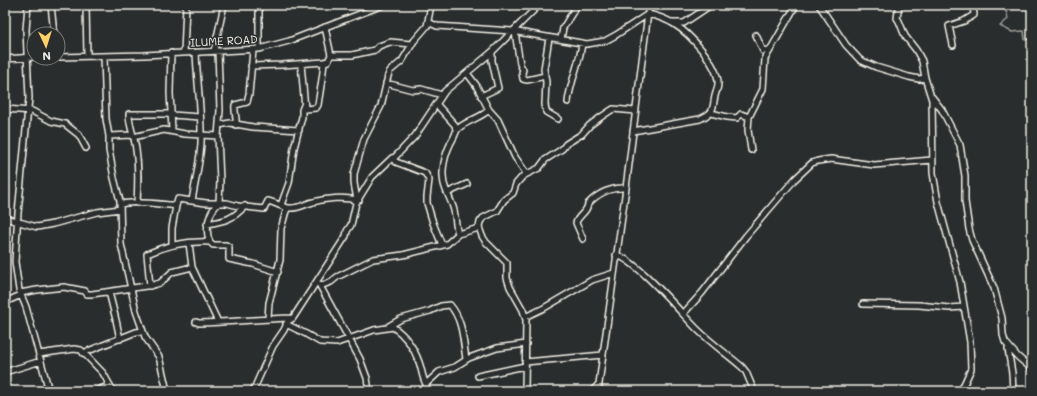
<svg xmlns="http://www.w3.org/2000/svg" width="1037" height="396" font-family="Mali,sans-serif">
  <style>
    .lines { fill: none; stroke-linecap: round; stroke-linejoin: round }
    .stream { stroke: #9f9f9a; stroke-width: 1.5 }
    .minor-casing { stroke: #f4f1e8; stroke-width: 8 }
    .minor { stroke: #2a2d2e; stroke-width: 5 }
    .labels { text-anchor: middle; stroke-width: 3; stroke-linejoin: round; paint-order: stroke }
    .street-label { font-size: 11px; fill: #f4f1e8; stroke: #2a2d2e }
  </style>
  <rect width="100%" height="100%" fill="#2a2d2e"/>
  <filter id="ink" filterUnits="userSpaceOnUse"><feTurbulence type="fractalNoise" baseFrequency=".025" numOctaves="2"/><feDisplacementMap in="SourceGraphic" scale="8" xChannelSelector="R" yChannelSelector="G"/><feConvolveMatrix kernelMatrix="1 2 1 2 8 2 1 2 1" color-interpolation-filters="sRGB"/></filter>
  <g filter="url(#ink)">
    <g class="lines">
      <path class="stream" d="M1002,5L1001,6L1007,13L1008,19L1000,26L1012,32L1024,31L1025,40L1032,38
        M1032,125L1029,131L1032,137"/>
      <defs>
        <path id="minor" d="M28,5L26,30L29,98L18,213L15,262L19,290L26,307L49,391
          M51,5L54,34
          M61,5H86
          M86,5L87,56
          M819,5L846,45L860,60L876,67L909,77L919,79L925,78
          M899,5L897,18L899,21L905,36L916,50L922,61L925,78L932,100L933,173L938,202L960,282L970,342L971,369L961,391
          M5,10L6,5
          M428,22L437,26L512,31L587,44L605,41L616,35L648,14C657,16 666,19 674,24C689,33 719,65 718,84C718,88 716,92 715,96C712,110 715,112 700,119L633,131
          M674,23H684L711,5
          M515,32L520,64L523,70L522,72L523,79L527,80L545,76
          M756,35L763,51L770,50
          M549,38L544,69L546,82L545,104L546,112L558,119
          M561,39L563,28L577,5
          M953,45L949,26L964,21L974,15L973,5
          M259,49V5
          M214,51L224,5
          M171,53L170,93L172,130
          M184,53L186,5
          M331,55H352L375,50L379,46L390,42L412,44
          M104,56L106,119L109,136V150L114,178L120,201L121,244L136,311L145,337L159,357L167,391
          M58,57L144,55L259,49L289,41L383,5
          M5,59L34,57
          M301,64L305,108
          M251,66L282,65L324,62
          M467,73L476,85L489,110L498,120L515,157L526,173
          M386,83L413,90L421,89L442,95
          M481,96L498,88L492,61V52
          M932,97L942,110L960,145L965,176V201L969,229L972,240L994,288L1002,318L1003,335L1005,342L1018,357L1032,369
          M568,102C570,82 580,63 582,43
          M437,105L455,125L456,130
          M5,109L32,111L51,121L65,124L79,135L86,148
          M711,113L727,117L737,118L741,114L749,117
          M219,125L230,123L253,127L299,130
          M236,125C237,118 234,111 235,105L247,102L249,94L253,50
          M109,136L132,135
          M133,137L164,130L185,134L218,136
          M751,150L748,130L749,117L763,89L765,59L796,5
          M392,158L396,162L425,173L429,180L427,197V203L433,223L442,245
          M447,193L467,184
          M359,200H357L354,183V174L364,139L381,106L388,76L390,71L402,61L414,41L427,26L431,5
          M192,201C195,182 200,162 201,143C202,113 197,82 196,52
          M137,203C138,185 139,168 136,150C135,137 129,127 129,114H167L172,115L200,117
          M120,205C127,200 160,204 170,205L176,206L178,199L206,203H227L238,206L264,209L268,201C274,202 284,208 289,208C298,209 305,204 313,202C326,198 344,197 357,200
          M281,205L289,183L294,148L302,117V110L304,105L305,109L316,108L318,105C320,91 323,76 324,62L328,61L331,55L325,27
          M5,218L37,227L53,224L97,212L120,209
          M207,224C225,221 233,219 245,206
          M458,234C455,225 456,215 453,207C451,201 448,195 446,190C439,173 445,152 454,137C456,133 456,129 460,127C469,120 480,118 489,110
          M583,239L576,223C578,215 587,213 588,204C598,193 612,187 626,188
          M210,242L213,245H226L229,247V259L253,264L278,272
          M189,243L192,267L218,322
          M172,245V228L176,206
          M616,255C636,259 681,313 697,329C711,343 727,354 742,367L746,372L754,391
          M319,284L360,359L367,378L369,391
          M150,286L147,254C167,245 188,241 210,242C204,230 209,211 219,203L220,181L218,136L220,110L218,51
          M320,286L331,282L337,277L373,259L403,255L447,244L458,234L479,228
          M109,292L116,320L120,339
          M20,293L37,290L64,287L85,291L87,294H92L153,285L160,283L172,272L192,267
          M5,302L21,295
          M863,304L919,305L949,308L964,307
          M683,314L702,293L746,236L795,179L812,163L818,161L831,159L874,165L932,160
          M525,317L544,308L592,280L614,273
          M268,318L269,303L280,260L281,228C284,221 284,215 287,209
          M196,322L199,323C230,322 261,319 292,318
          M286,324L306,334L320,342L337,343L374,330L393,327C405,335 414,348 419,362C422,370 422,377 426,384
          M389,326L401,319L430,311L441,306L450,305C463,320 463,340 466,359
          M1008,349L1012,373L1013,391
          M83,353L136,332L143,331
          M39,354L74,349L81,350L103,373L113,391
          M525,362L603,355
          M5,372L41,361
          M478,376L525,366
          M96,391L110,385
          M253,391L273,346L284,330L288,321L293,318L346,236L347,231L351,225L356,203L372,177L392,158L395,157L415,136L445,91L492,52L539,5
          M426,391V384L439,372L455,367L469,358L497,348L526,344
          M525,391L526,320L523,310L510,287L507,278V263L486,242L482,236L479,227L480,222L483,218L497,211L504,200L513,193L516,184L523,176L539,168L545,160L562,149L566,144L582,134L590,125L601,117L613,109L636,111
          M592,391L599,384
          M598,391L626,188L649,5"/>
      </defs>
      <use href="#minor" class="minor-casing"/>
      <use href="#minor" class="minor"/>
    </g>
  </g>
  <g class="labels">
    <g class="street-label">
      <text transform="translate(224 41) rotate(-3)" y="4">ILUME ROAD</text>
    </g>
  </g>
  <rect width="1037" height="396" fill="none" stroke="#2a2d2e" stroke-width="20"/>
  <rect x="10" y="10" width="1017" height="376" fill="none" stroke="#f4f1e8" stroke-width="1.5" filter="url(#ink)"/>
  <g transform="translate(46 46) rotate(176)"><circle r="19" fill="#2a2d2e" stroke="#7b7b78"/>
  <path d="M0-3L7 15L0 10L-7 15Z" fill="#ffd166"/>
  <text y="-6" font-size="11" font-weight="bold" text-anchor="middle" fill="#f4f1e8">N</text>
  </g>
</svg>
